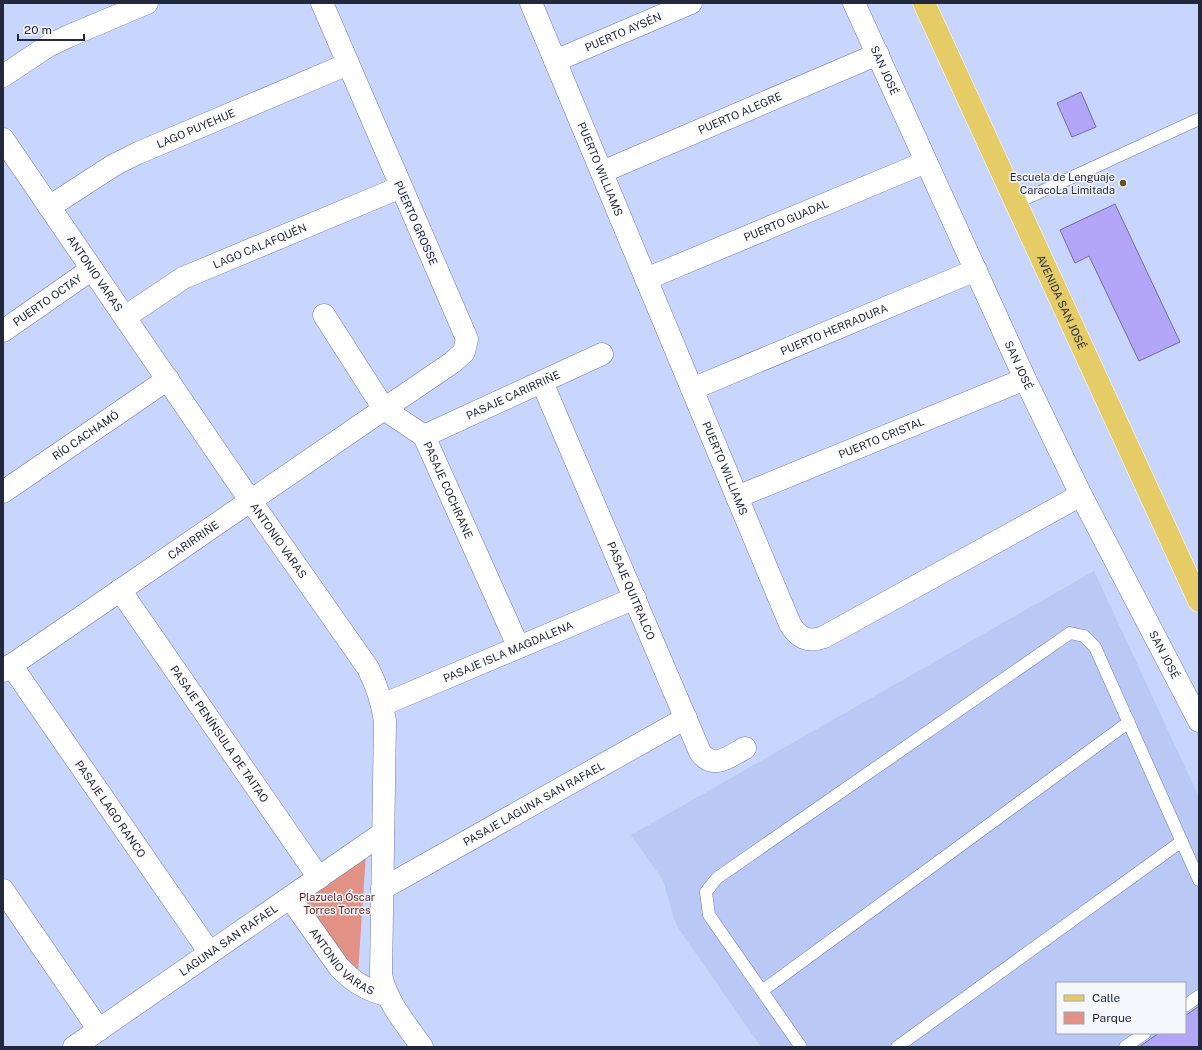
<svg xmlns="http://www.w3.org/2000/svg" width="1202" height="1050" font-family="'Public Sans',sans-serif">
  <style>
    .built { fill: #b9c8f5; fill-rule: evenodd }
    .green { fill: #e19284 }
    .building { fill: #b3a6f9; stroke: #736c9b }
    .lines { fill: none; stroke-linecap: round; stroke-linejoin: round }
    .lane-casing { stroke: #6d7ba9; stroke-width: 13 }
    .street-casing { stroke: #6d7ba9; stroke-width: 23 }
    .primary-casing { stroke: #fff; stroke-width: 23 }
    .lane { stroke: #fff; stroke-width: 12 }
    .street { stroke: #fff; stroke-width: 22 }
    .primary { stroke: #e5cc66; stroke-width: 22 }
    .poi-dot { fill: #655422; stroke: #f5f7fc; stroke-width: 1.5 }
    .labels { text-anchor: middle; stroke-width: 3; stroke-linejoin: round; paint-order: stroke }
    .street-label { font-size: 11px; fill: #23293c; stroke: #f5f7fc }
    .poi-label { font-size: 11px; fill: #23293c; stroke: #f5f7fc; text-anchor: end }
    .park-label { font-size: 11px; fill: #661d13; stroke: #f5f7fc }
  </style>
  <rect width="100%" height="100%" fill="#c8d5fd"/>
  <path class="built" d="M1094,571L1199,797V1047H761L679,929L674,919L663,880L631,835ZM1057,983H1185V1033H1057Z"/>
  <path class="green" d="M366,853L358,973L299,897Z"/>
  <path class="building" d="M1081,92L1096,127L1072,137L1057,103Z
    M1115,204L1180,342L1139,361L1089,256L1075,263L1060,230Z
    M1199,1006V1047H1139L1159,1033H1185V1016Z"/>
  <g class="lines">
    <defs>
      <path id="lane" d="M1016,203L1199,119
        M762,991L1129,722
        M1185,1006L1199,996
        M801,1047L709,915L706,892L717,878L1070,633L1084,636L1095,647L1199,880
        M897,1047L1182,841
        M1125,1047L1145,1033"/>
      <g id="street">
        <path id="s1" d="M531,3L790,624C798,638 809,643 824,637L1081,495"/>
        <path id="s2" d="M854,3L1025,379L1081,495L1199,721"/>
        <path id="s3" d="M555,61L691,3"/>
        <path d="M3,76L48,46L69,36L147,3"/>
        <path id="s4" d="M3,139L234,477L368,668C377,686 382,701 385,721L381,975C387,1003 406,1024 422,1047"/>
        <path id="s5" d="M602,172L878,54"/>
        <path id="s6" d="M49,207L114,165L138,153L348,64"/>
        <path id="s7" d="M646,279L926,162"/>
        <path id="s8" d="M324,315L384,409L424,436L518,646"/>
        <path id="s9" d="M125,317L183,278L401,187"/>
        <path id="s10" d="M3,331L92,269"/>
        <path id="s11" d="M542,382L700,752C713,771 730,756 745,748"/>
        <path id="s12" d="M692,389L976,270"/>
        <path id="s13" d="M424,436L602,354"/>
        <path id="s14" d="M3,492L168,379"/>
        <path id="s15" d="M737,497L1025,379"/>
        <path id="s16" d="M120,590L319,878"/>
        <path id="s17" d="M11,665L210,953"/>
        <path id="s18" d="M3,671L384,409L453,362L464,352L467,339L322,3"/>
        <path id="s19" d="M382,705L635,598"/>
        <path id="s20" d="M382,889L686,718"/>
        <path d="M3,890L99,1030"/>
        <path id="s21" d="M290,898L339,967C353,982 367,991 387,995"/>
        <path id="s22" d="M74,1047L383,833"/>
      </g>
      <g id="primary">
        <path id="s23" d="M924,3L1199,601"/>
      </g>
    </defs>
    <use href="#lane" class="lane-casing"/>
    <use href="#street" class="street-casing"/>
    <use href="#primary" class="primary-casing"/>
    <use href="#lane" class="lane"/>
    <use href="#street" class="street"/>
    <use href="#primary" class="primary"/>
  </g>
  <circle class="poi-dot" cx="1123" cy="183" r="4"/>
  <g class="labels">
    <g class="street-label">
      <text dy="4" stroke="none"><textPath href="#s3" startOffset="74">PUERTO AYSÉN</textPath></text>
      <text dy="4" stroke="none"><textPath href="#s2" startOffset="74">SAN JOSÉ</textPath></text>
      <text dy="4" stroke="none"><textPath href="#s5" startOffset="150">PUERTO ALEGRE</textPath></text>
      <text dy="4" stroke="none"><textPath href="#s6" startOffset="167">LAGO PUYEHUE</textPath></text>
      <text dy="4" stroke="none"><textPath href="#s1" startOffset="180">PUERTO WILLIAMS</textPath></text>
      <text dy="4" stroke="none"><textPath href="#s7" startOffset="152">PUERTO GUADAL</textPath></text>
      <text transform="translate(416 223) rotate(66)" y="4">PUERTO GROSSE</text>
      <text dy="4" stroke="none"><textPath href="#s9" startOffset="153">LAGO CALAFQUÉN</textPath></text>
      <text dy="4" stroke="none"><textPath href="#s4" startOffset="163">ANTONIO VARAS</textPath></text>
      <text dy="4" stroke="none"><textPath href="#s10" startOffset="54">PUERTO OCTAY</textPath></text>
      <text dy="4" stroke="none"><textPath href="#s23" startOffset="329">AVENIDA SAN JOSÉ</textPath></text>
      <text dy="4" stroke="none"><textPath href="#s12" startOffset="154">PUERTO HERRADURA</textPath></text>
      <text dy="4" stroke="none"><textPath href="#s2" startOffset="398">SAN JOSÉ</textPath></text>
      <text dy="4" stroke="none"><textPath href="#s13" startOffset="98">PASAJE CARIRRIÑE</textPath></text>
      <text dy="4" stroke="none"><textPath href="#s14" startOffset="100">RÍO CACHAMÓ</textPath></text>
      <text dy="4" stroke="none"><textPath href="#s15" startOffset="156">PUERTO CRISTAL</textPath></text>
      <text dy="4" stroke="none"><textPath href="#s1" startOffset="504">PUERTO WILLIAMS</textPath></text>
      <text dy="4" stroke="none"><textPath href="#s8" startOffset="219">PASAJE COCHRANE</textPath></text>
      <text dy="4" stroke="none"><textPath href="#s18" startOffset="231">CARIRRIÑE</textPath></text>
      <text dy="4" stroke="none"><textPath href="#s4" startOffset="487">ANTONIO VARAS</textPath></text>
      <text dy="4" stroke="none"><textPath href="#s11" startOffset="227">PASAJE QUITRALCO</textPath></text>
      <text dy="4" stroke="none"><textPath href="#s19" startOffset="137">PASAJE ISLA MAGDALENA</textPath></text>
      <text dy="4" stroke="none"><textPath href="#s2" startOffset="722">SAN JOSÉ</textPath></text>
      <text dy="4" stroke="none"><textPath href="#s16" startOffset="175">PASAJE PENÍNSULA DE TAITAO</textPath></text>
      <text dy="4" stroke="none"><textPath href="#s20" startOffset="174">PASAJE LAGUNA SAN RAFAEL</textPath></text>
      <text dy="4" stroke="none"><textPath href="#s17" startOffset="175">PASAJE LAGO RANCO</textPath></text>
      <text dy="4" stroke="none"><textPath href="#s22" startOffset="188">LAGUNA SAN RAFAEL</textPath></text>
      <text dy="4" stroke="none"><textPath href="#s21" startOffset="83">ANTONIO VARAS</textPath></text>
    </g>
    <g class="poi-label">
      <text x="1115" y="181">Escuela de Lenguaje<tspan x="1115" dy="13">CaracoLa Limitada</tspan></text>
    </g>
    <g class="park-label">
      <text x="337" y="901">Plazuela Óscar<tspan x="337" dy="13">Torres Torres</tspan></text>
    </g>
  </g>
  <rect width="1202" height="1050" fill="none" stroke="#23293c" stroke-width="8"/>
  <rect x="1056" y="982" width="130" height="52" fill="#f5f7fc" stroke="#a1a5af"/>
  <rect x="1064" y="995" width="20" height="6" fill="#e5cc66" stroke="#a1a5af"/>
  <text x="1092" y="1002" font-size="12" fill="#23293c">Calle</text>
  <rect x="1064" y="1012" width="20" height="12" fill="#e19284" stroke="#a1a5af"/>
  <text x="1092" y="1022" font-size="12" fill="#23293c">Parque</text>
  <path d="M18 34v6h66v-6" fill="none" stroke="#23293c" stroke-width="2"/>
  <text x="24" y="34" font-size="12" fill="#23293c" stroke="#f5f7fc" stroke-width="3" paint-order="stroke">20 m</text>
</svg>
